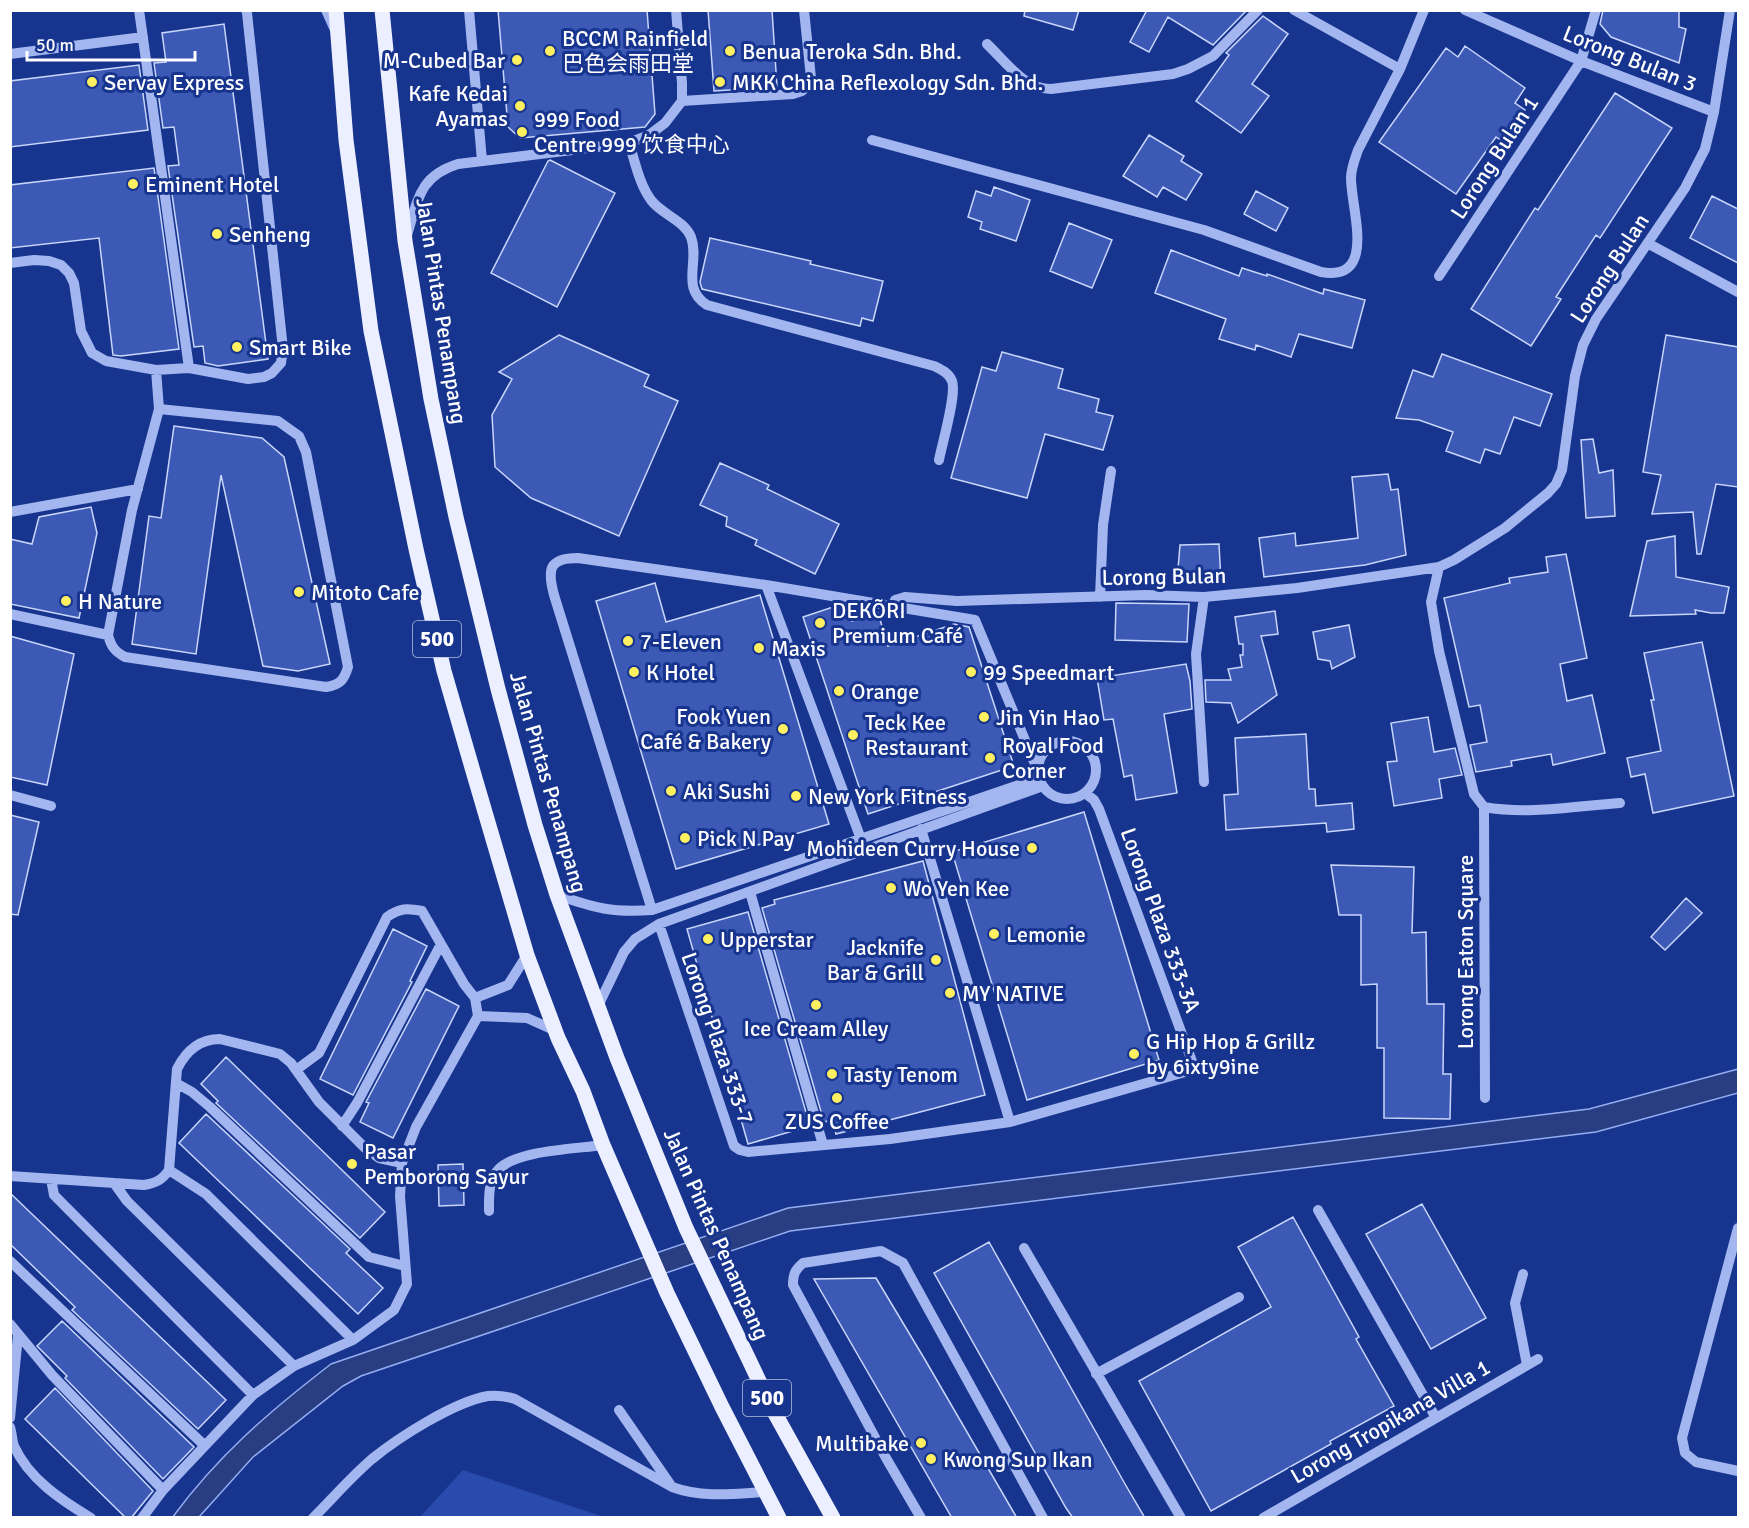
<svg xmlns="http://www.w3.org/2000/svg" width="1749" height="1528" font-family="Signika,'Noto Sans SC',sans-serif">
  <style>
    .green { fill: #294bad }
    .water { fill: #293d82; stroke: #95aef2; stroke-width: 1.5 }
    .building { fill: #3b59b5; stroke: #c9d6fb; stroke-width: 1.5 }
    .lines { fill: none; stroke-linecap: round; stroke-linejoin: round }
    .minor { stroke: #a3b6ef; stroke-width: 10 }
    .major { stroke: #ebefff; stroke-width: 15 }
    .poi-dot { fill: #fff061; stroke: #17348e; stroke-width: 2 }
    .labels { text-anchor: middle; stroke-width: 6; stroke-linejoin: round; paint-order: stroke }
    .shield { fill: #17348e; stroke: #b9c2dd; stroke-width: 1.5 }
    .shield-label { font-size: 21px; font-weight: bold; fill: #fff }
    .poi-label { font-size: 22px; fill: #fff; stroke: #17348e; text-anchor: start }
    .street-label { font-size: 22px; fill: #fff; stroke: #17348e }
  </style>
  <rect width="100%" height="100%" fill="#17348e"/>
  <path class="green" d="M463,1470L604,1517H420Z"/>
  <path class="water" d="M1738,1069V1093L1596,1132L790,1231L361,1376L343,1386L253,1457L199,1517L172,1518C218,1455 270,1411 331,1364L788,1208L1589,1109Z"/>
  <path class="building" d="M498,10H647L655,114L645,127L520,138L508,127Z
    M708,10H772L777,87L714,91Z
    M1025,10H1079L1073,30L1024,16Z
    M1147,10H1247L1213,45L1168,17L1149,52L1130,42Z
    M1603,10H1679V27L1686,29L1679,63L1611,37L1600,24Z
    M1263,16L1288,34L1252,84L1269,96L1241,133L1196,101L1229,55L1226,53Z
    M224,24L268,359L218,366L205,363L203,346L194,347L168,166L179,165L174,127L163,128L154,63L166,62L162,33Z
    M1465,46L1525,88L1515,103L1525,110L1502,141L1496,137L1456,194L1379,142L1446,48L1458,57Z
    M139,65L148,130L10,147V81Z
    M1615,93L1672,128L1600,238L1596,235L1556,297L1561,299L1531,346L1471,309L1535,208L1538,210Z
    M1149,135L1184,156L1181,161L1202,174L1186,200L1163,187L1157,197L1123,176Z
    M550,160L615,193L557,307L491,273L548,161Z
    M154,168L179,349L121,356L113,355L99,238L10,248V185Z
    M994,187L1030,200L1016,241L980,229L982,222L968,217L976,191L991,196Z
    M1256,191L1288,208L1276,231L1244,214Z
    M1712,196L1738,209V263L1690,238Z
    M1069,223L1112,240L1092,288L1050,271Z
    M710,238L811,261L810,264L883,281L873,321L862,318L860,326L702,289L700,282Z
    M1171,250L1239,276L1242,268L1267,276V274L1323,294L1324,289L1365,300L1352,348L1299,334L1291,357L1256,345L1255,350L1219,339L1226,319L1155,293Z
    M559,335L649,375L644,386L678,401L619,536L531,498L495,467L492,415L512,379L499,372Z
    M1666,335L1738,347V487L1716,484L1701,554H1697L1693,512L1652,514L1661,475L1643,472Z
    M1002,352L1063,369L1058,388L1099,399L1096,412L1113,416L1103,450L1045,434L1027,498L951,478L982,367L996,371Z
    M1442,354L1552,394L1540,426L1514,417L1500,454L1485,449L1480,463L1446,451L1453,432L1419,420L1396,418L1413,370L1433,377Z
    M174,426L262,438L284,457L330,664L298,671L263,666L221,475L196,654L132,644L149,516L161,518Z
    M1593,439L1599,473L1613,470L1615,516L1586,518L1581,440Z
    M720,463L769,485L767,489L839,524L815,574L755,545L757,540L726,526L727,517L700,505Z
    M1388,474L1391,490L1398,489L1406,555L1365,565L1264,577L1259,538L1295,533L1296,546L1358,538L1352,477Z
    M91,507L97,533L79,618L10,604V539L32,544L39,517Z
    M1675,536L1676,577L1729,587L1724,613H1711L1695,610L1696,614L1630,616L1647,541Z
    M1219,544L1221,582L1177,581L1180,545Z
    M1566,554L1587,658L1560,664L1567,701L1592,695L1605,753L1553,765L1551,754L1511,761L1512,766L1476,772L1470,745L1487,742L1480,705L1469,707L1444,598L1510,583L1509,578L1548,572L1546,557Z
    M655,583L666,622L760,595L829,824L676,869L596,601Z
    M1116,603L1189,604L1187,642L1115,640Z
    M839,605L847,606L852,621L878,613L888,646L954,624L969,627L1014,766L868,814L803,617Z
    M1275,611L1278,634L1261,636L1277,695L1238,723L1231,703L1206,702L1205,680H1231L1228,669L1242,667L1240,655H1243V644H1239L1235,617Z
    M1349,625L1355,657L1332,669L1330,661L1318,659L1313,632Z
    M10,636L74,654L47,785L10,777Z
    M1702,642L1734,796L1653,813L1645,774L1631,777L1627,758L1661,751L1651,700H1654L1644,653Z
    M1186,664L1190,681L1192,709L1164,714L1177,793L1136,800L1132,775L1124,777L1113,719L1104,720L1097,678Z
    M1428,717L1434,752L1455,748L1462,775L1439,779L1442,798L1394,806L1387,762L1397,761L1391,723Z
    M1306,734L1309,789H1315L1316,806L1352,803L1354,829L1327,832L1326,823L1226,830L1224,795L1238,794L1235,738Z
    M1084,812L1159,1060L1027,1100L952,852Z
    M10,815L39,822L18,915L10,914Z
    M923,861L985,1095L836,1134L832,1120L824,1122L762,908L775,904L774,900Z
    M1331,865L1414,867L1412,933L1426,932L1427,1004H1444L1443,1074H1451L1450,1119L1384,1118V1048H1377V984L1361,985V915H1339Z
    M1686,898L1702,913L1665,950L1651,937Z
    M748,912L810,1126L748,1144L687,929Z
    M393,929L427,946L410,981L412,982L353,1095L320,1079Z
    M426,989L459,1006L393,1138L360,1122L369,1103L366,1102Z
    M226,1057L385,1212L360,1238L216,1103L218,1101L201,1084Z
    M206,1114L350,1249L346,1253L383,1288L358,1314L179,1143Z
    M463,1164L464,1205L439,1206L438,1165Z
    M10,1193L226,1400L198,1429L72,1310L75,1307L10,1244Z
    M1422,1204L1486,1318L1431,1349L1366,1234Z
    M1293,1217L1359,1337L1356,1339L1394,1406L1330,1441L1331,1444L1211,1511L1139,1381L1271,1307L1238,1247Z
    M989,1242L1125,1484L1145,1518H1073L1066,1508L934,1273Z
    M876,1278L924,1358L1017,1518H952L814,1279Z
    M62,1321L194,1447L163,1479L65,1378L67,1376L37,1346Z
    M55,1388L153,1491L131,1518H126L25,1419Z"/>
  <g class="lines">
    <path class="minor" d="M139,10L189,368
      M326,10L335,30
      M469,10L482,161
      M1294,10L1400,69
      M1465,10L1581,61L1714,112
      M987,44C1006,62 1024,89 1051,89L1173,74L1188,69L1213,56L1258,10
      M10,54L143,37
      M682,101L793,94L802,91L808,86L811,78L804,10
      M872,140L1204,230L1321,272C1378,282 1351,210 1351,178C1351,168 1355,159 1358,150L1400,69L1424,10
      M629,143C635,161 639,184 651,200C661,214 684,220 691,237C700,262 680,288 707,305L934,366C942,370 949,373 952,381C957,394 942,444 939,460
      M407,235C418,200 419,176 458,164L629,143L649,135L665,123L682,101V83L676,10
      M1649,244L1738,292
      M10,263L34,260L49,261L61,265L69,273L74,283L81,331L92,353L106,361L156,370L189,368L248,379L264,377L272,373L281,363L283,349L247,13L246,10
      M1439,276L1581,61L1596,10
      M156,370L159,409L132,510L108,635C111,646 114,651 125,657L326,687C340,685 344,680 348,667L306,452L299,436L278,421L159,409
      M10,512L138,489
      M1439,567L1431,602L1439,651L1474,794L1484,807C1528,815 1576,806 1620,803
      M766,585L861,839
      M1100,597L1103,525L1111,471
      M893,606L895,600L905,597L957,601L1146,595L1204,597L1297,588L1439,567L1454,560L1505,528L1548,493L1556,484L1562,470L1575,376L1583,345L1596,319L1685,188L1705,149L1714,112L1730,10
      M10,614L108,635
      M1038 770a29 29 0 1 1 58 0a29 29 0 1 1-58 0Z
      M1204,782L1196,654L1204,597
      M10,795L51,806
      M1484,807L1485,1098
      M921,829L1010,1122
      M750,892L823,1145
      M557,895C595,908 612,913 652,910L1039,778
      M652,910L554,595C547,569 549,558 578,558L766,585L975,620L1037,769
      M659,924L734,1146L740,1150L748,1152L890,1139L1010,1122L1192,1070L1193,1064L1099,809L1094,800L1085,793
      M475,998L508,985L527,955
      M598,1006L624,952L635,939L659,924L1043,786
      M478,1016L527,1018L556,1031
      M176,1083L192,1092L210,1107L369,1257L405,1266
      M342,1126L357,1103L441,944
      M169,1170L206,1194L353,1340
      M10,1176L144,1185C156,1183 162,1180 169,1170L177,1069C186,1051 200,1039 220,1039L280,1054L291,1063L319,1102L365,1148L379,1158L402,1163
      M51,1179L54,1195L253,1395
      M114,1183L127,1201L294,1366
      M1318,1210L1436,1418
      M489,1211C489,1198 488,1180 498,1170C516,1150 576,1149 603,1145
      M1738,1228L1682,1438L1685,1453L1696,1462L1738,1471
      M1024,1248L1181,1518
      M10,1261L204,1445
      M1523,1274L1515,1303L1527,1365
      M10,1324L52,1375L163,1490
      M1096,1374L1239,1297
      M619,1410L670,1484
      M10,1418L18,1335
      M10,1427C12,1433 12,1441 14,1446C29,1479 61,1500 91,1518
      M142,1518L163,1490L253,1395L294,1366L353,1340L394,1310L407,1284L400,1196L402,1163L416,1127L478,1016L475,998L464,984L422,911C407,908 400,908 387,917L319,1053L296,1070
      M313,1518C333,1498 351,1477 372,1459C399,1437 454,1402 488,1396C498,1395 506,1396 515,1399L672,1487C702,1498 733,1494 765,1492
      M921,1518L886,1458L793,1285C793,1274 795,1270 803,1263L881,1251L903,1263L1043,1518
      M1263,1518L1538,1359"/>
    <path class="major" d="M336,10L346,140L371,331L416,549L444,671L475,778L527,955L558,1038L583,1091L603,1145L667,1293L722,1407L779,1518
      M382,10L405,241L431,399L456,517L498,689L535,825L557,895L617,1058L686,1228L772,1408L833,1518"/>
  </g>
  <g class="poi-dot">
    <circle cx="550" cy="51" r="6"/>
    <circle cx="730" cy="51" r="6"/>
    <circle cx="517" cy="60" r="6"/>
    <circle cx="92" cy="82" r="6"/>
    <circle cx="720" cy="82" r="6"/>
    <circle cx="520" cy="106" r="6"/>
    <circle cx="522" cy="132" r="6"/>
    <circle cx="133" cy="184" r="6"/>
    <circle cx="217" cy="234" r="6"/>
    <circle cx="237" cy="347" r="6"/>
    <circle cx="299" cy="592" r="6"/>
    <circle cx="66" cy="601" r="6"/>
    <circle cx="820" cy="623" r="6"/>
    <circle cx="628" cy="641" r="6"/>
    <circle cx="759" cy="648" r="6"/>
    <circle cx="634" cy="672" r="6"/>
    <circle cx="971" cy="672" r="6"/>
    <circle cx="839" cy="691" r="6"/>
    <circle cx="984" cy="717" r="6"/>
    <circle cx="783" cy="729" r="6"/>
    <circle cx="853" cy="735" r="6"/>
    <circle cx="990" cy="758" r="6"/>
    <circle cx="671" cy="791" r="6"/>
    <circle cx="796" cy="796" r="6"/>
    <circle cx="685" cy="838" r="6"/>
    <circle cx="1032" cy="848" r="6"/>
    <circle cx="891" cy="888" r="6"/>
    <circle cx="994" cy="934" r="6"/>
    <circle cx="708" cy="939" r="6"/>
    <circle cx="936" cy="960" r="6"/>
    <circle cx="950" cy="993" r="6"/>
    <circle cx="816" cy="1005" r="6"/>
    <circle cx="1134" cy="1054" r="6"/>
    <circle cx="832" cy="1074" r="6"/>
    <circle cx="837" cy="1098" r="6"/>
    <circle cx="352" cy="1164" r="6"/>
    <circle cx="921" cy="1443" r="6"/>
    <circle cx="931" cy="1459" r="6"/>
  </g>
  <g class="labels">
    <g class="shield">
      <rect x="413" y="621" width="48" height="36" rx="4.5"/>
      <rect x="743" y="1380" width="48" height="36" rx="4.5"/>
    </g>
    <g class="shield-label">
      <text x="437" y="646">500</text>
      <text x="767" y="1405">500</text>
    </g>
    <g class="poi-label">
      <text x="562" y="46">BCCM Rainfield<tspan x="562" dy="25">巴色会雨田堂</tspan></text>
      <text x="742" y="59">Benua Teroka Sdn. Bhd.</text>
      <text x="505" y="68" text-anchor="end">M-Cubed Bar</text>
      <text x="104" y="90">Servay Express</text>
      <text x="732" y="90">MKK China Reflexology Sdn. Bhd.</text>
      <text x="508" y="101" text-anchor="end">Kafe Kedai<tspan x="508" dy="25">Ayamas</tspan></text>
      <text x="534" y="127">999 Food<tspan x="534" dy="25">Centre 999 饮食中心</tspan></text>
      <text x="145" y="192">Eminent Hotel</text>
      <text x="229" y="242">Senheng</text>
      <text x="249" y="355">Smart Bike</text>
      <text x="311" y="600">Mitoto Cafe</text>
      <text x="78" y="609">H Nature</text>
      <text x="832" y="618">DEKÕRI<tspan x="832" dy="25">Premium Café</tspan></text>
      <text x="640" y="649">7-Eleven</text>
      <text x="771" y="656">Maxis</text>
      <text x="646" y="680">K Hotel</text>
      <text x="983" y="680">99 Speedmart</text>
      <text x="851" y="699">Orange</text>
      <text x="771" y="724" text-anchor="end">Fook Yuen<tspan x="771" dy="25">Café &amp; Bakery</tspan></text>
      <text x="996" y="725">Jin Yin Hao</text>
      <text x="865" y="730">Teck Kee<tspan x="865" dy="25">Restaurant</tspan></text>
      <text x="1002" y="753">Royal Food<tspan x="1002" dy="25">Corner</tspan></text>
      <text x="683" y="799">Aki Sushi</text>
      <text x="808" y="804">New York Fitness</text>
      <text x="697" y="846">Pick N Pay</text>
      <text x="1020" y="856" text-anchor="end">Mohideen Curry House</text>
      <text x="903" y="896">Wo Yen Kee</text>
      <text x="1006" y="942">Lemonie</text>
      <text x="720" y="947">Upperstar</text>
      <text x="924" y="955" text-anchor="end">Jacknife<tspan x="924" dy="25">Bar &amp; Grill</tspan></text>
      <text x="962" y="1001">MY NATIVE</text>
      <text x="816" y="1036" text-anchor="middle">Ice Cream Alley</text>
      <text x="1146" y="1049">G Hip Hop &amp; Grillz<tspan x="1146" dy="25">by 6ixty9ine</tspan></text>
      <text x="844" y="1082">Tasty Tenom</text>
      <text x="837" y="1129" text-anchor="middle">ZUS Coffee</text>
      <text x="364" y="1159">Pasar<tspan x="364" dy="25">Pemborong Sayur</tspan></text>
      <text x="909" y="1451" text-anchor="end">Multibake</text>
      <text x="943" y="1467">Kwong Sup Ikan</text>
    </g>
    <g class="street-label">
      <text transform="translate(1630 58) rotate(22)" y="8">Lorong Bulan 3</text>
      <text transform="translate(1494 157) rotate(-57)" y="8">Lorong Bulan 1</text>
      <text transform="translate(1609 268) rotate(-57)" y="8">Lorong Bulan</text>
      <text transform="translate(442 311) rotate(81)" y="8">Jalan Pintas Penampang</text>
      <text transform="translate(1164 576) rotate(-1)" y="8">Lorong Bulan</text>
      <text transform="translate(549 782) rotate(74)" y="8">Jalan Pintas Penampang</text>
      <text transform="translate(1161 920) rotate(70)" y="8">Lorong Plaza 333-3A</text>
      <text transform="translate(1465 952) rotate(-90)" y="8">Lorong Eaton Square</text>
      <text transform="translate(718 1038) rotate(71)" y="8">Lorong Plaza 333-7</text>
      <text transform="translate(717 1234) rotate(66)" y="8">Jalan Pintas Penampang</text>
      <text transform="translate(1390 1421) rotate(-30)" y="8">Lorong Tropikana Villa 1</text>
    </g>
  </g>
  <rect width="1749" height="1528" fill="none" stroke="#ffffff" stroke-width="24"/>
  <path d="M27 51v9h168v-9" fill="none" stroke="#ffffff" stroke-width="3"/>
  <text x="36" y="51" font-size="18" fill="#ffffff" stroke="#17348e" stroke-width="4.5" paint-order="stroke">50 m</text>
</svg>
